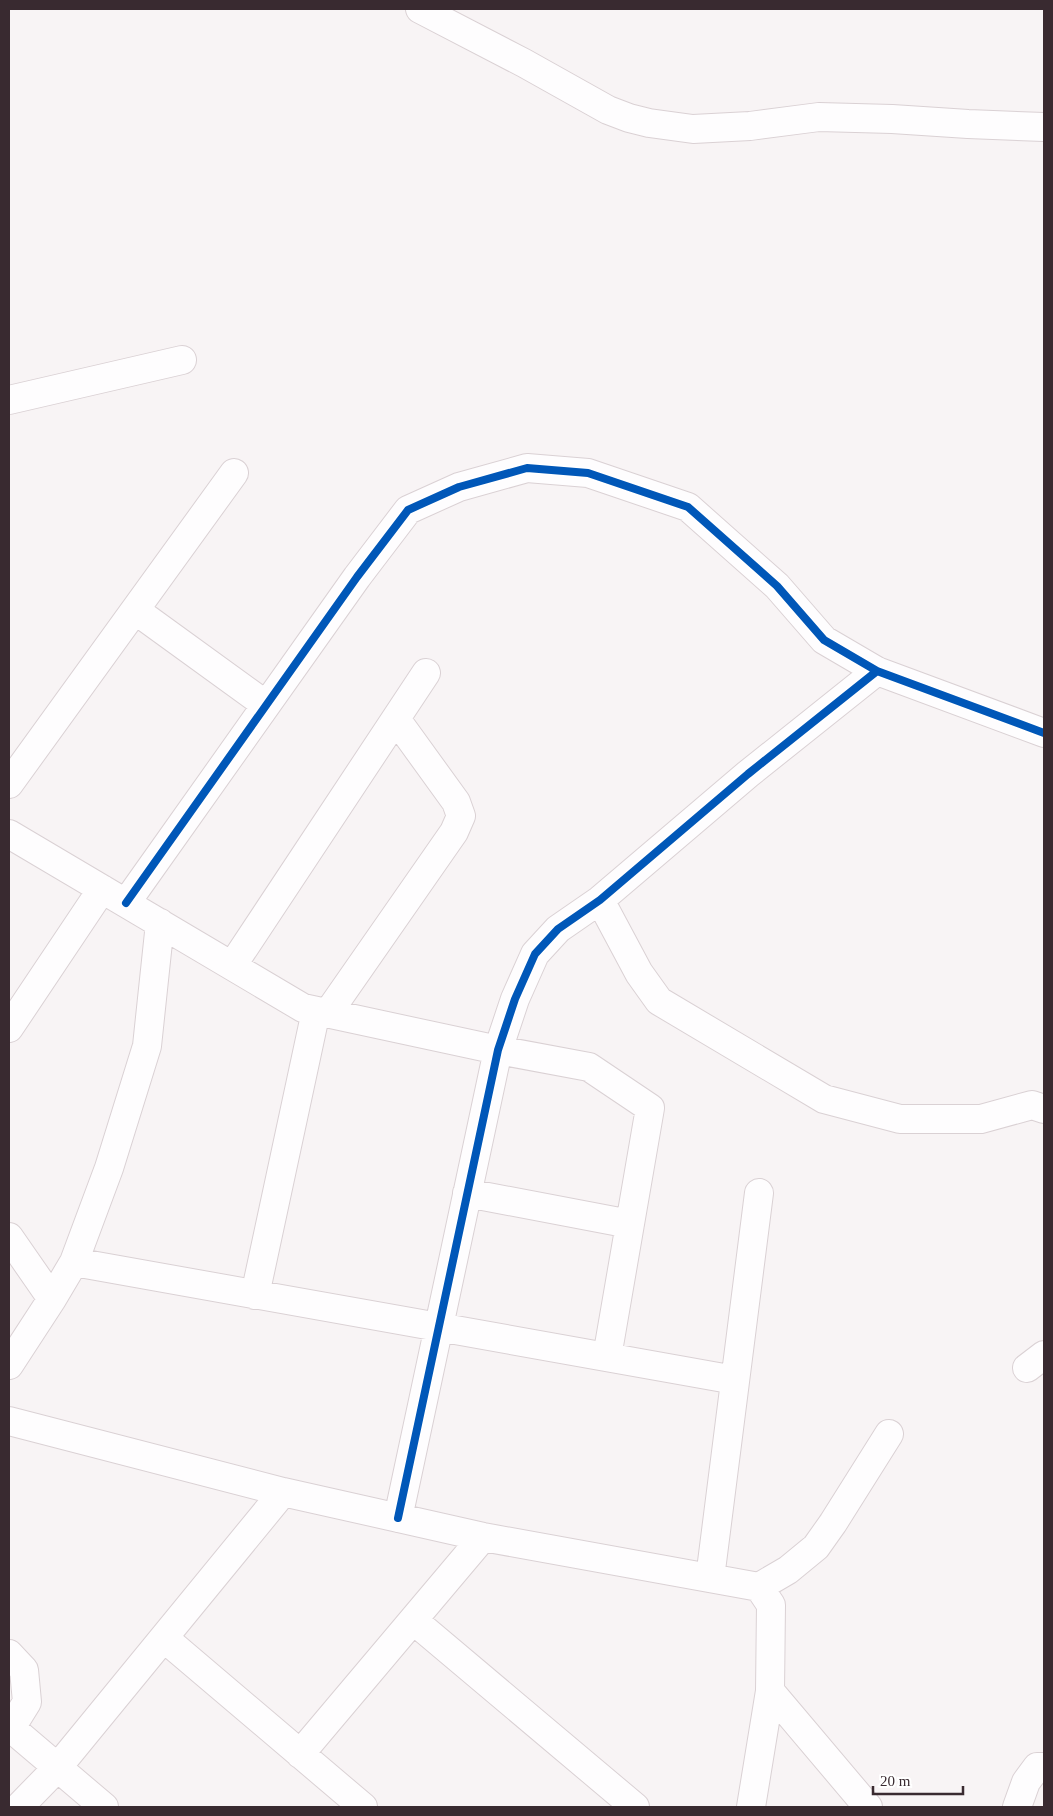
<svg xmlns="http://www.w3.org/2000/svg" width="1053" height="1816" font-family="Georgia,serif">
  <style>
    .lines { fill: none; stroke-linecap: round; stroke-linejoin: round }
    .minor-casing { stroke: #dad1d4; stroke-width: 30 }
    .minor { stroke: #fefdfe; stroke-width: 28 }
    .cycleway-casing { stroke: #fff; stroke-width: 11 }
    .cycleway { stroke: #0057b8; stroke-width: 8 }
  </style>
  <rect width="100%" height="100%" fill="#f8f4f5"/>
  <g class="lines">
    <defs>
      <path id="minor" d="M420,9L524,63L608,110L629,118L649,123L693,129L750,126L819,117L892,119L968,124L1044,127
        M9,400L182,360
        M135,610L266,705
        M9,784L234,473
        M9,834L303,1008L498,1050L589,1067L650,1108L607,1357
        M600,900L639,973L659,1001L824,1099L900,1119H981L1032,1105L1044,1109
        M126,903L357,577L408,510L459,487L527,468L588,473L688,507L777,586L824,640L877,671L1044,733
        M232,966L426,673
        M328,1013L454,832L461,816L456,802L396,719
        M9,1028L102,889
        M467,1193L630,1224
        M9,1237L52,1299
        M74,1262L735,1380
        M255,1295L316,1011
        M9,1365L52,1299L74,1262L109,1168L147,1046L160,923
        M1027,1368L1044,1355
        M9,1421L283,1492L483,1537L759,1587L788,1570L816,1547L833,1523L889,1434
        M398,1518L498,1050L515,999L535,954L558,929L600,900L748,774L877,671
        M710,1578L759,1193
        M413,1620L635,1807
        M164,1638L363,1807
        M9,1654L24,1670L27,1702L9,1731
        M770,1691L868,1807
        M11,1728L104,1807
        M300,1754L483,1537
        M19,1807L57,1768L283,1492
        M751,1807L770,1691L771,1605L759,1587
        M1017,1807L1026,1782L1037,1767H1044"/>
    </defs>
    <use href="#minor" class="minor-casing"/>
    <use href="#minor" class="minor"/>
    <defs>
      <path id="cycleway" d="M126,903L357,577L408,510L459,487L527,468L588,473L688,507L777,586L824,640L877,671L1044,733
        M398,1518L498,1050L515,999L535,954L558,929L600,900L748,774L877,671"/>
    </defs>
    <use href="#cycleway" class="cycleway-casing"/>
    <use href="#cycleway" class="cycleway"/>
  </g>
  <rect width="1053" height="1816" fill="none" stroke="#392a30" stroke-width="20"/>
  <path d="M873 1786v8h90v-8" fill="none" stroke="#392a30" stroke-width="2.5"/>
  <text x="880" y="1786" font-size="15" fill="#392a30" stroke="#ffffff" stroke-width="4" paint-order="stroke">20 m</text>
</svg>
